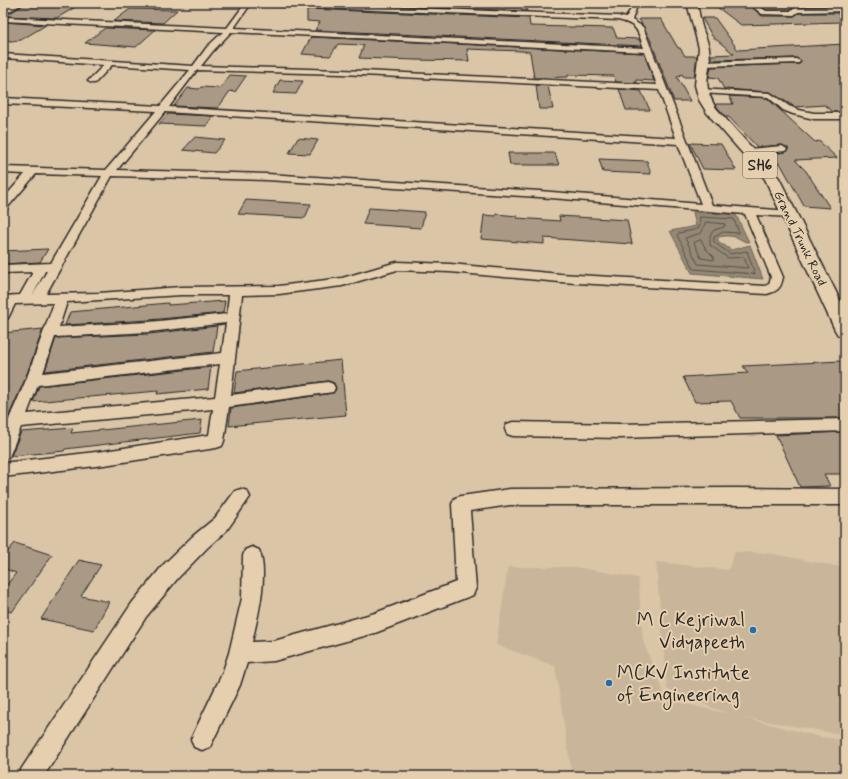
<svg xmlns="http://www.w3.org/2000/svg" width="848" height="779" font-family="Mynerve,sans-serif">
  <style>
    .built { fill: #c9b59a }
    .water { fill: #958875; stroke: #6b6357 }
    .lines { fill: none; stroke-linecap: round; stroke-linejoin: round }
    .shore { stroke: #555049; stroke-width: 1 }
    .building { fill: #aa9984; stroke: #2b2b2b }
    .street-casing { stroke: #2b2b2b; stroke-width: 3 }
    .primary-casing { stroke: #2b2b2b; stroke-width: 3 }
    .street { fill: #e6cfaf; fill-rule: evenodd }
    .primary { fill: #e6cfaf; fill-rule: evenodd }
    .poi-dot { fill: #1f6fb2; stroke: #e6cfaf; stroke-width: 1.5 }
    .labels { text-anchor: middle; stroke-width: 4; stroke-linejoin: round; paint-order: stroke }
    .far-street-label { font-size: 13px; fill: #2b2b2b; stroke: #e6cfaf }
    .shield { fill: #e6cfaf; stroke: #635c53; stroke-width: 1 }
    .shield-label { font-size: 15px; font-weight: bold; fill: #2b2b2b }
    .near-poi-label { font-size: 19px; fill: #2b2b2b; stroke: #e6cfaf; text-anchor: end }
  </style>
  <rect width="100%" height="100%" fill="#dbc5a7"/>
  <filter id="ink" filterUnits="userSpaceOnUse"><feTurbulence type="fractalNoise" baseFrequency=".025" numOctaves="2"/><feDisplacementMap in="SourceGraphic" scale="8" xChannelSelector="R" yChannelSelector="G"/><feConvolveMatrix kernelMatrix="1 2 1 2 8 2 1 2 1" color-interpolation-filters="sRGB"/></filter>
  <g filter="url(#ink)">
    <path class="built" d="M735,552L768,553L845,568V735L741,717L821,737L845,740V776H572L555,666L496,645L508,567H576L638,578L643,641L666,699L728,714L667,689L656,562L728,570Z"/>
    <path class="water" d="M693,212L736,215L749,242C744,242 742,240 738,238C730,235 725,236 718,237V241L731,250L750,245L763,279L692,273L670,231L696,226Z"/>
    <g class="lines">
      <path class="shore" d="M700,217L734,219L739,233L723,232L714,237V242L730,254L747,251L755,274L694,269L677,235L679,233L698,229L700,225Z
        M706,222L725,224L724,227L714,230L710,235V245L728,258L744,257L748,268L698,264L685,238L701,233Z
        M701,240L706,249L714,257V260L701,258L694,243Z"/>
    </g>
    <path class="building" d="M323,3H456L527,6V11Z
      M728,3H747L762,16H794L799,13H838L842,22L741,25L717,7H733Z
      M758,3H834L835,6H795L790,10H766Z
      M25,4H38L77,6L57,18L5,16Z
      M130,9L177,10L163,23L114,21Z
      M307,9L529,18L530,26L613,28L617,38L639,39L642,46L315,30L320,22L307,21Z
      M702,18H715L738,50L845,44V112H833L825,105L795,107L770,92L724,89L718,78L709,77L711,67L799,64L801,61L796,58L711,60V55L734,54L712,36Z
      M639,19H661L678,48H680L685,56H697L694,77H684L682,74L677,77L690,101H674L650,39Z
      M3,22L46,25L21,40L12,41L3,40Z
      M105,28L155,30L136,47L85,43Z
      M311,37L644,53L654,81L636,80L637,83L616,82L614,76L568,75V77L534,78L530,52L522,51L467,49L469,61L415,60L359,58L364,45L338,44L330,56L302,54Z
      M230,75L246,76L235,92L230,91L218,108L174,106L188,88L199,89L201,87L220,88Z
      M280,80L303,81L296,94L273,93Z
      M536,85L548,86L553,109H539Z
      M619,89L641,91L650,110H626Z
      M729,96L767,98L815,142L819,141L837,158L795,160L806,171L830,208L804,206L780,163L774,164L765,155L785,152L788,150V148L782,145L757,147L729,117H726L717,107L716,104H733Z
      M168,114L213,116L206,126L159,124Z
      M195,137L225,140L214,153L183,150Z
      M298,138L318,140L310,154L289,153Z
      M690,143L721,144L736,170L703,169Z
      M508,153H555L559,165H510Z
      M599,159L647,161L651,174L603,172Z
      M246,200L311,204L305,218L238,214Z
      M369,208L425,212L421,228L363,224Z
      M496,214L517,216V218L560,221L559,216L627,220L632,244L544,238V244L481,239L484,215L496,216Z
      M48,249L40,262L3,264V251Z
      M225,301L223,313L149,320L65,325L70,312L168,303V305Z
      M217,326L213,352L45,371L56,338L149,334Z
      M43,329L25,379L3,429V333Z
      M341,360L346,415L229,426L231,408L333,393L336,389L334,383L328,381L234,393L237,371Z
      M841,361L845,366V418H740L731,401L695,402L683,377L748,373L743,366Z
      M211,367L208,389L157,394L158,391L33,402L39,386Z
      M202,420L200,433L65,449L64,451L11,456L21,432L73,428L71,433Z
      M845,432V474H824L830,486L800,487L776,435Z
      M15,543L52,555L12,612L3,610V590L16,573L3,568V557Z
      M79,560L101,565L81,596L109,602L94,630L41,619Z"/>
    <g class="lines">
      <defs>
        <path id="street" d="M16,3H24L3,15V10Z
          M233,3H284L618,16L626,18L633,5L631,3H638L632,20L643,27L712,205L790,211L796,214L790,217L756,215L783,277C781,288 778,291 767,294L560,282L450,272L397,270L342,286L279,294L242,295L231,395L328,382L333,384L335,388L333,392L229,407L224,441L222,446L216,448L104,465L3,477V463L104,451L209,435L213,409L21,427L9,457L3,459V433L26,380L54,303L15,304L8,318L3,320V296L20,295L33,272L3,273V265L51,263L102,176L36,174L7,208L3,209V199L25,174L3,173V167L106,170L156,111L3,104V98L160,106L190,70L112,65L95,83H92L88,81L104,65L3,58V54L193,66L207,47L223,32L3,21V17L227,28L244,5H236ZM250,5L618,20C638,25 637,29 644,48L234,28ZM231,32L645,52L657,85L342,70L201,66L213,51ZM197,70L342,74L659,90L676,138L169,107ZM165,112L678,144L701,204L539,191L267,174L117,170ZM112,176L267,180L539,197L745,214L771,277L769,284L765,286L560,274L450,264L397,262L342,278L279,286L181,287L99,293L46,294ZM45,271H47L33,295ZM181,295H229L227,314L149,322L59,327L67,302ZM226,323L222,353L43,373L55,337L149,332ZM220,364L215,397L27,414L38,385Z
          M748,3H755L766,11H791L795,8L845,7V11L798,12L794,15L762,14Z
          M796,59L800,61L799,63L703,66L699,64L703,62Z
          M698,89L770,93L789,106L799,110L814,113H845V119H814L793,114L783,110L768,97L701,93L697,91Z
          M782,146L787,149L785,151L748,155L743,152L748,149Z
          M845,419V431L620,438L513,436L507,434L505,429L507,424L513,422L620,424Z
          M734,488L845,489V505H510L470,511L476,588L473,595L375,633L274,661L247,663L240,685L210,747L202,750L194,747L191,739L222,674L229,653L242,598L243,556L245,550L252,547L259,550C269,573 258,617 252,642L274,641L375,613L456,582L452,504L455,498L461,496L510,489Z
          M241,489L247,491L250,497L227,530L207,548L178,578L146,617L44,776H18L22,768L132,603L164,564L193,536L215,518L235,491Z"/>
        <path id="primary" d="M687,3H697C699,12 700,21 703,30C705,36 708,42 709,48C713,74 699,80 716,108L779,178L845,310V337L838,335L835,330L765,179L707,113L699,100L695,85L699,48Z"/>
      </defs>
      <use href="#street" class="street-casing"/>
      <use href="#primary" class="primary-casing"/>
      <use href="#street" class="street"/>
      <use href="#primary" class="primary"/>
    </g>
  </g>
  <g class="poi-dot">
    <circle cx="753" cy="630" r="4"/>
    <circle cx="609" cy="683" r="4"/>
  </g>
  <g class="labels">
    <g class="far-street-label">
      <text transform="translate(801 238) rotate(64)" y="5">Grand Trunk Road</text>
    </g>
    <rect class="shield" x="743" y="152" width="34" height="26" rx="3"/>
    <g class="shield-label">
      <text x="760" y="170">SH6</text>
    </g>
    <g class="near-poi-label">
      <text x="745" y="626">M C Kejriwal<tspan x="745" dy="22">Vidyapeeth</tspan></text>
      <text x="617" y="679" text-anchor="start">MCKV Institute<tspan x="617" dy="22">of Engineering</tspan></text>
    </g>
  </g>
  <rect width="848" height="779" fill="none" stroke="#e6cfaf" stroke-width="16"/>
  <rect x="8" y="8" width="832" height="763" fill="none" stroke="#2b2b2b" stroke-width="1.5" filter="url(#ink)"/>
</svg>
